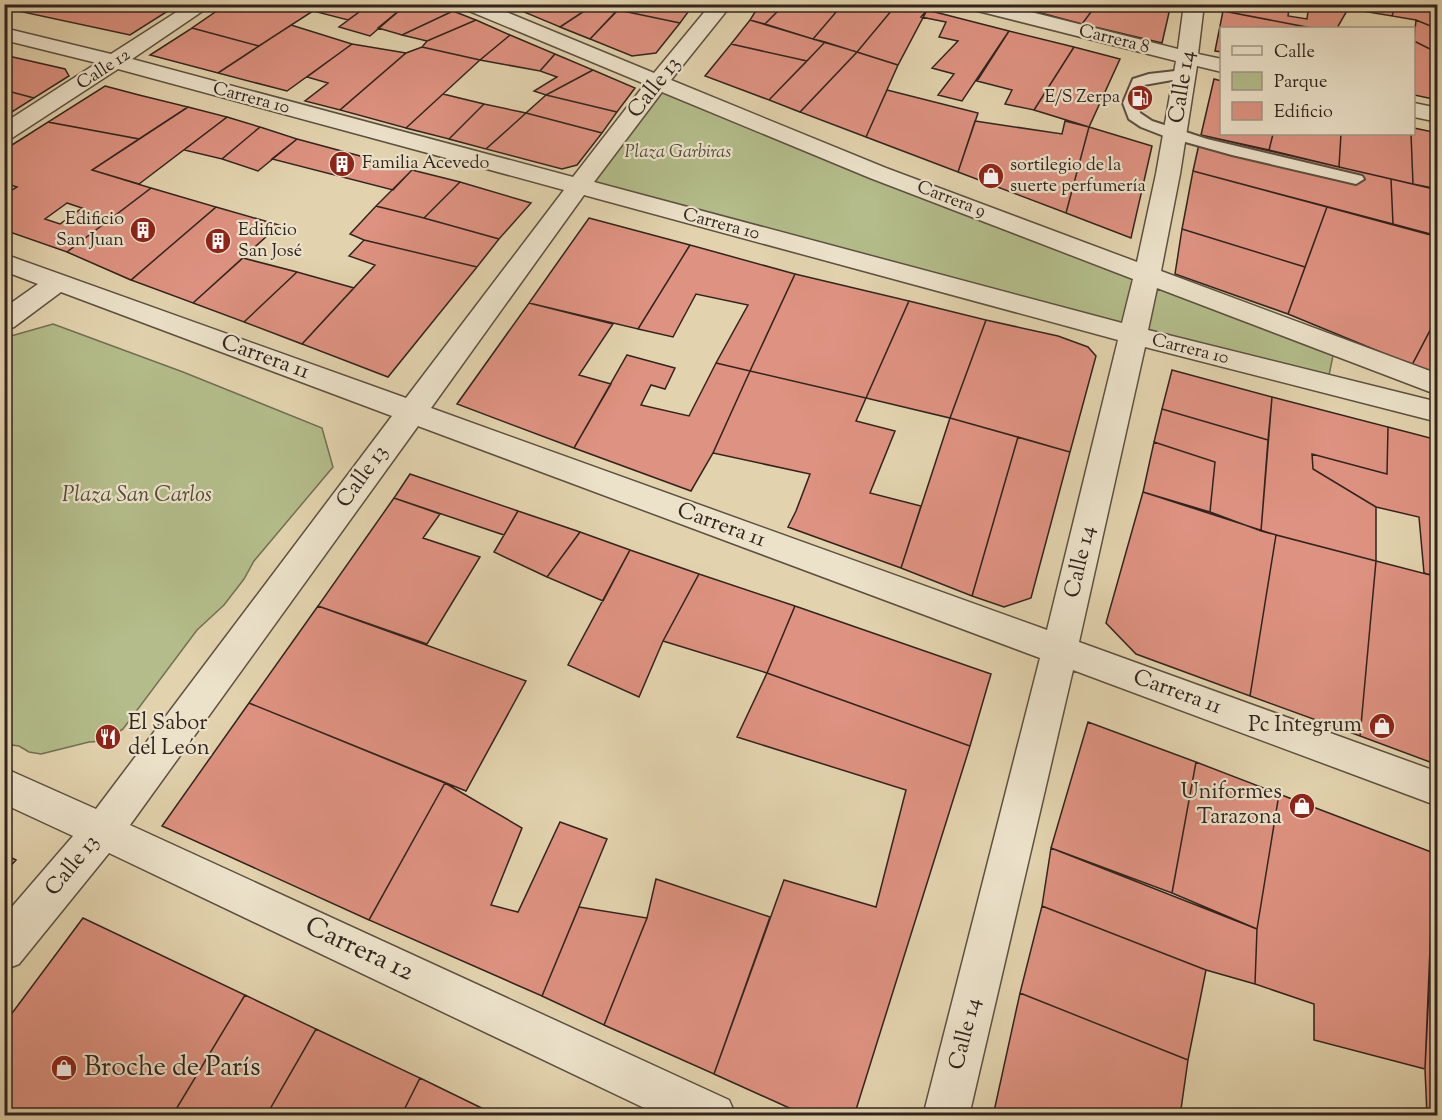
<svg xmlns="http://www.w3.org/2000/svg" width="1442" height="1120" font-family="'Sorts Mill Goudy',serif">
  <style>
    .green { fill: #b3bc8a; stroke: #727054; stroke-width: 1.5 }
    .building { fill: #de9281; stroke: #31241d; stroke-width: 1.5; fill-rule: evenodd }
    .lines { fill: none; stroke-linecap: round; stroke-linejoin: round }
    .service-casing { stroke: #5d5041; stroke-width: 4 }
    .minor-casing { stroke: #5d5041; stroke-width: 3 }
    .service { fill: #ece2ca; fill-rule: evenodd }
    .minor { fill: #ece2ca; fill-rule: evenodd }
    .labels { text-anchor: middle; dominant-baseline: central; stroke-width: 4.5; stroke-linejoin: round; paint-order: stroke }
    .far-street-label { font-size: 18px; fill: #31241d; stroke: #ece2ca }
    .far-poi-label { font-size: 18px; fill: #31241d; stroke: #ece2ca; text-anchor: start }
    .far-park-label { font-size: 18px; font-style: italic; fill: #524a38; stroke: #ece2ca }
    .street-label { font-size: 22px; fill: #31241d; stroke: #ece2ca }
    .park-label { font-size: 22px; font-style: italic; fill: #524a38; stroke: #ece2ca }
    .poi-label { font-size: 22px; fill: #31241d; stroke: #ece2ca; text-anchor: end }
    .near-street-label { font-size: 27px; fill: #31241d; stroke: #ece2ca }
    .near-poi-label { font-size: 27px; fill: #31241d; stroke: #ece2ca; text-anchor: start }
  </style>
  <rect width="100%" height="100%" fill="#e2d3ae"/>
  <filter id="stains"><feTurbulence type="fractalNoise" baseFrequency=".00333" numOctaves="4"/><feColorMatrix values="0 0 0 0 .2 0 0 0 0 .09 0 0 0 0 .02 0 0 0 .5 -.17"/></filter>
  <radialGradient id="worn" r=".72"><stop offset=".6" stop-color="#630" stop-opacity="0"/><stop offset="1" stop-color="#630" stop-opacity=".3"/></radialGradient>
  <path class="green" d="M658 82 1335 346 1327 385 578 187Z
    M53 324 183 372 322 428 333 467 254 561 244 579 224 605 197 630 123 729C112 736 102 742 89 742L41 754 29 752 19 746 5 744 4 341 11 336Z"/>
  <path class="building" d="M4 4H179L130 35 4 8Z
    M227 4H287L313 11 259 46 192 28Z
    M287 4H321L313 11Z
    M321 4H370L348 20 313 11Z
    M370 4H407L370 36 339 27Z
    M407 4H438L453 11 402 35 378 28Z
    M505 4H595L560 27Z
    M595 4H623L590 39 560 27Z
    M623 4H671L691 8 680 23 618 10Z
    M760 4H785L765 24 750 20Z
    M785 4H843L813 39 765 24Z
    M843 4H897L857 52 813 39Z
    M897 4 927 10 898 65 857 52Z
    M1007 4H1097L1082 24Z
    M1097 4H1171L1162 43 1082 24Z
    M1224 4H1290L1288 16 1307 19 1309 4 1348 9 1337 28H1312L1223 11Z
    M1320 4H1396L1392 16Z
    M1396 4H1438V29L1416 20 1392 16Z
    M618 10 680 23 656 53 632 56 590 39Z
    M927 10 1009 31 962 101 938 95 954 74 932 68 958 41 939 37 946 22 921 17Z
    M453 11 476 20 427 41 402 35Z
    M1223 11 1306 27 1305 28H1222V52L1215 51Z
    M476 20 510 35 480 60 422 47 427 41Z
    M750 20 813 39 825 42 807 61 731 44Z
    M1416 20 1438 29V53L1414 41Z
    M291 25 352 44 287 91 218 73Z
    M192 28 259 46 218 73 150 55Z
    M1009 31 1074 47 1034 110 1005 104 1012 90 977 81Z
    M510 35 555 54 540 71 480 60Z
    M1414 41 1438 53V100L1414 95Z
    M825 42 857 52 800 112 769 100Z
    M352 44 406 53 340 110 305 101 328 83 307 77Z
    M731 44 807 61 769 100 705 76Z
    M422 47 480 60 406 128 340 110 406 53Z
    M1074 47 1120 59 1089 127 1034 110Z
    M857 52 898 65 866 137 800 112Z
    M555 54 593 70 546 95 534 91 557 77 540 71Z
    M4 55 65 69 69 76 34 98 4 90Z
    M593 70 635 88 617 112 546 95Z
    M1214 79 1222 81V134H1273L1269 150 1201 135Z
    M105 86 139 95 188 107 139 139 48 122Z
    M4 90 34 98 4 117Z
    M887 90 978 113 958 172 866 137Z
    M443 94 484 104 449 139 406 128Z
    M546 95 617 112 602 133 526 113Z
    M484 104 526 113 486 149 449 139Z
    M188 107 227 117 139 184 92 170Z
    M526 113 602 133 577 165 562 169 486 149Z
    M227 117 260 127 222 159 184 150Z
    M975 121 1062 134 1065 121 1089 127 1066 213 958 172Z
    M48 122 139 139 92 170 151 188 67 252 4 230V195L17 187 4 183V150ZM67 203 82 208 60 224 45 219Z
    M260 127 297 139 258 171 222 159Z
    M1089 127 1152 146 1131 238 1066 213Z
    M1414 128 1438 133V189L1413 184 1411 134H1414Z
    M1273 134H1341L1339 167 1269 150Z
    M1341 134H1411L1413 184 1339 167Z
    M1201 135 1391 179 1393 224 1193 171Z
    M297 139 412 170 393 190 272 159Z
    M412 170 460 182 424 218 376 206Z
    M1193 171 1327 207 1305 267 1182 229Z
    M1391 179 1438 190V236L1393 224Z
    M460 182 531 203 499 239 424 218Z
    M151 188 216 207 131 280 67 252Z
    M376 206 424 218 499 239 477 267 364 240 350 234Z
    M216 207 279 225 193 303 131 280Z
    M1327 207 1438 237V315L1412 365 1288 314Z
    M589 218 690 245 638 329 529 303Z
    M1182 229 1305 267 1288 314 1175 274Z
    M364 240 477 267 388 377 302 344 375 265 349 256Z
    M690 245 795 274 750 371 716 363 748 305 696 294 673 337 638 329Z
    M243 258 297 272 244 322 193 303Z
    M297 272 354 288 302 344 244 322Z
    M795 274 909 301 866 398 750 371Z
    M909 301 986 320 950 418 866 398Z
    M529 303 613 324 579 375 611 384 574 448 457 404Z
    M1438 315V376L1412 365Z
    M986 320 1058 336 1088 347 1096 356 1070 452 950 418Z
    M627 355 675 368 665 389 651 385 641 405 689 416 716 363 750 371 713 453 691 491 574 448Z
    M1172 370 1272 397 1268 440 1162 409Z
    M750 371 866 398 856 421 895 431 870 493 921 506 901 568 788 527 796 511 810 474 713 453Z
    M1272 397 1388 427 1387 474 1312 454 1313 469 1376 507V561L1261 531Z
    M1162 409 1268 440 1261 531 1210 512 1215 462 1154 442Z
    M950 418 1018 437 972 596 901 568Z
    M1388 427 1438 440V577L1424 573 1419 517 1376 507 1313 469 1312 454 1387 474Z
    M1018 437 1070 452 1031 598 1004 607 972 596Z
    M1154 442 1215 462 1210 512 1143 492Z
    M410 474 518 511 504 535 394 498Z
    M1143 492 1276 535 1250 696 1136 654 1106 623Z
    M394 498 440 514 423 538 480 557 427 644 318 606Z
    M518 511 580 532 547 577 494 552Z
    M580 532 630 550 603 601 547 577Z
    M1276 535 1376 561 1360 736 1250 696Z
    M630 550 699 574 663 641 639 697 568 665Z
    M1376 561 1438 577V765L1360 736Z
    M699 574 795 606 767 673 663 641Z
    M318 606 526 681 466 791 249 703Z
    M795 606 991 674 970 746 767 673Z
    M767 673 970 746 854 1116H807L714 1074 784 880 876 907 906 790 737 737Z
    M249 703 445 783 369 920 162 826Z
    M1088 722 1196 762 1172 893 1051 848Z
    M1196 762 1279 794 1257 929 1172 893Z
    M445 783 522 828 491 905 518 912 560 822 607 839 542 996 369 920Z
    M1279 794 1434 853 1425 1069 1314 1040V1004L1255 984 1257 929Z
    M1051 848 1257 929 1255 984 1206 970 1042 906Z
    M1434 853 1438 854V970L1430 967Z
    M4 854 16 860 4 873Z
    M656 879 770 917 714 1074 604 1025 647 918Z
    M1042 906 1206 970 1188 1060 1020 993Z
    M579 907 647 918 604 1025 542 996Z
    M83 918 245 995 172 1116H4V1024Z
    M1430 967 1438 970V1116H1427L1425 1069Z
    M1020 993 1188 1060 1180 1116H993Z
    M245 995 316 1029 266 1116H172Z
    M316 1029 420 1078 401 1116H266Z
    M420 1078 498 1116H401Z"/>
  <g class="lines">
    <g class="service-casing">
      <path id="service" d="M1184 70 1189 71 1191 74 1189 77 1144 85 1138 103 1140 113 1152 121 1207 139 1362 176 1364 179 1356 184 1232 155 1164 136 1141 127 1129 119 1123 103 1133 79 1149 74Z"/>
    </g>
    <g class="minor-casing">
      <path id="minor" d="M189 4H213L132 59 573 177 645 84 462 8 459 4H487L654 73 711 4H732L671 80 886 168 1137 262 1156 174 1176 61 966 8 963 4H999L1178 49 1184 4H1204L1198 54 1222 59V72L1197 66 1180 174 1161 271 1438 374V395L1157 288 1148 330 1438 402V422L1145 347 1079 642 1438 772V806L1073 670 969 1116H923L1040 658 418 426 130 825 729 1100 736 1116H661L109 853 19 964 4 970V916L73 836 4 804V768L96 809 392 416 61 292 14 327 4 330V308L38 284 4 271V254L406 398 564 190 118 69 12 138 4 140V123L97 63 4 40V28L111 54ZM662 92 870 178 1133 279 1122 323 594 182ZM584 195 1118 340 1047 630 431 408Z
        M1414 103 1438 108V122L1414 117Z"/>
    </g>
    <use href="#service" class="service"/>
    <use href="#minor" class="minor"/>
  </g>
  <defs>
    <g id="fuel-disc" transform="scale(1.35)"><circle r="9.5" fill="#8f2418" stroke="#ece2ca"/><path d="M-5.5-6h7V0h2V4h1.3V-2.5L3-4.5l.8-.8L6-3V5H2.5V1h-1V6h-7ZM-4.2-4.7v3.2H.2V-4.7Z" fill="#fff"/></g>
    <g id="building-disc" transform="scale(1.35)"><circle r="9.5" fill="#8f2418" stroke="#ece2ca"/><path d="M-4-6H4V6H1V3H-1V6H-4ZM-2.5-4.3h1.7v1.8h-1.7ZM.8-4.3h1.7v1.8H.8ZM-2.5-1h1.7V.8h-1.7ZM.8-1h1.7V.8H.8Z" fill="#fff"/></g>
    <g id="shop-disc" transform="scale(1.35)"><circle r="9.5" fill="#8f2418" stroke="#ece2ca"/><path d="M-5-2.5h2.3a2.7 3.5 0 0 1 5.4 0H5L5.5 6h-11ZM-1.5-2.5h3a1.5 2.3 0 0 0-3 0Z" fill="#fff"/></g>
    <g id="restaurant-disc" transform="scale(1.35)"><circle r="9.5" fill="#8f2418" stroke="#ece2ca"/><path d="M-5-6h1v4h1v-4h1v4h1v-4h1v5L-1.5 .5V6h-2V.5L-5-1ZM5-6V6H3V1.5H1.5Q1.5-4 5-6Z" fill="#fff"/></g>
  </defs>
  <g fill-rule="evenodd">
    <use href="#fuel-disc" x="1140" y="98"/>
    <use href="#building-disc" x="342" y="164"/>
    <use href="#shop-disc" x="991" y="176"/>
    <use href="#building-disc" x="143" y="230"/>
    <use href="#building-disc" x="218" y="241"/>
    <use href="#shop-disc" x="1382" y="726"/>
    <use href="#restaurant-disc" x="108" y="737"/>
    <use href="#shop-disc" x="1302" y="806"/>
    <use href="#shop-disc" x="64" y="1068"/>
  </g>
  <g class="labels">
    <g class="far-street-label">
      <text transform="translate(1114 40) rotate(14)">Carrera 8</text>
      <text transform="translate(104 70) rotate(-33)">Calle 12</text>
      <text transform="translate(251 99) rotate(15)">Carrera 10</text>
      <text transform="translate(951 200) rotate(21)">Carrera 9</text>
      <text transform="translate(721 225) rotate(15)">Carrera 10</text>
      <text transform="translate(1190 350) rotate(14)">Carrera 10</text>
    </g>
    <g class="far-poi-label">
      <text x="1120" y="98" text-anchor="end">E/S Zerpa</text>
      <text x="362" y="164">Familia Acevedo</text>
      <text x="1010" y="166">sortilegio de la<tspan x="1010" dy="21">suerte perfumería</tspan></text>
      <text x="124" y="220" text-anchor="end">Edificio<tspan x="124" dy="21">San Juan</tspan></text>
      <text x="238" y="231">Edificio<tspan x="238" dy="21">San José</tspan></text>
    </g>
    <g class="far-park-label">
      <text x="678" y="153">Plaza Garbiras</text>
    </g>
    <g class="street-label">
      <text transform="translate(1183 87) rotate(-81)">Calle 14</text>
      <text transform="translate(655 88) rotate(-52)">Calle 13</text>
      <text transform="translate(265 358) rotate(20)">Carrera 11</text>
      <text transform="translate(363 477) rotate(-54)">Calle 13</text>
      <text transform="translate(721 526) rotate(20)">Carrera 11</text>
      <text transform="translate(1081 562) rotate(-77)">Calle 14</text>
      <text transform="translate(1177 693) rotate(20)">Carrera 11</text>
      <text transform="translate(73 866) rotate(-51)">Calle 13</text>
      <text transform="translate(966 1034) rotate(-76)">Calle 14</text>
    </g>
    <g class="park-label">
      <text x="137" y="496">Plaza San Carlos</text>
    </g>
    <g class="poi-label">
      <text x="128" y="724" text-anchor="start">El Sabor<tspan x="128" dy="25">del León</tspan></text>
      <text x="1362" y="726">Pc Integrum</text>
      <text x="1282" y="793">Uniformes<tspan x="1282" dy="25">Tarazona</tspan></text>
    </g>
    <g class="near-street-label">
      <text transform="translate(359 950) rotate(25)">Carrera 12</text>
    </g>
    <g class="near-poi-label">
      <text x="84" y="1068">Broche de París</text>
    </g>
  </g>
  <rect width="1442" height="1120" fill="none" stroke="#e2d3ae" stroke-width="24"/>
  <rect x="6" y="6" width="1430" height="1108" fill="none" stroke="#31241d" stroke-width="3"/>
  <rect x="12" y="12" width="1418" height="1096" fill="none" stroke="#31241d" stroke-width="1.5"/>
  <rect x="1220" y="27" width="195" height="108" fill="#ece2ca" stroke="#a19685" stroke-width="1.5"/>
  <rect x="1232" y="46" width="30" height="9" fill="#ece2ca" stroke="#a19685" stroke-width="1.5"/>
  <text x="1274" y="57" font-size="18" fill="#31241d">Calle</text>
  <rect x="1232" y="72" width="30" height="18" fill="#b3bc8a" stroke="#a19685" stroke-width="1.5"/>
  <text x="1274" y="87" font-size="18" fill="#31241d">Parque</text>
  <rect x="1232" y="102" width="30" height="18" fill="#de9281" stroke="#a19685" stroke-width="1.5"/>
  <text x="1274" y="117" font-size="18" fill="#31241d">Edificio</text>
  <rect width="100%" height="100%" filter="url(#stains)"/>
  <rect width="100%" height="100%" fill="url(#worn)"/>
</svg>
